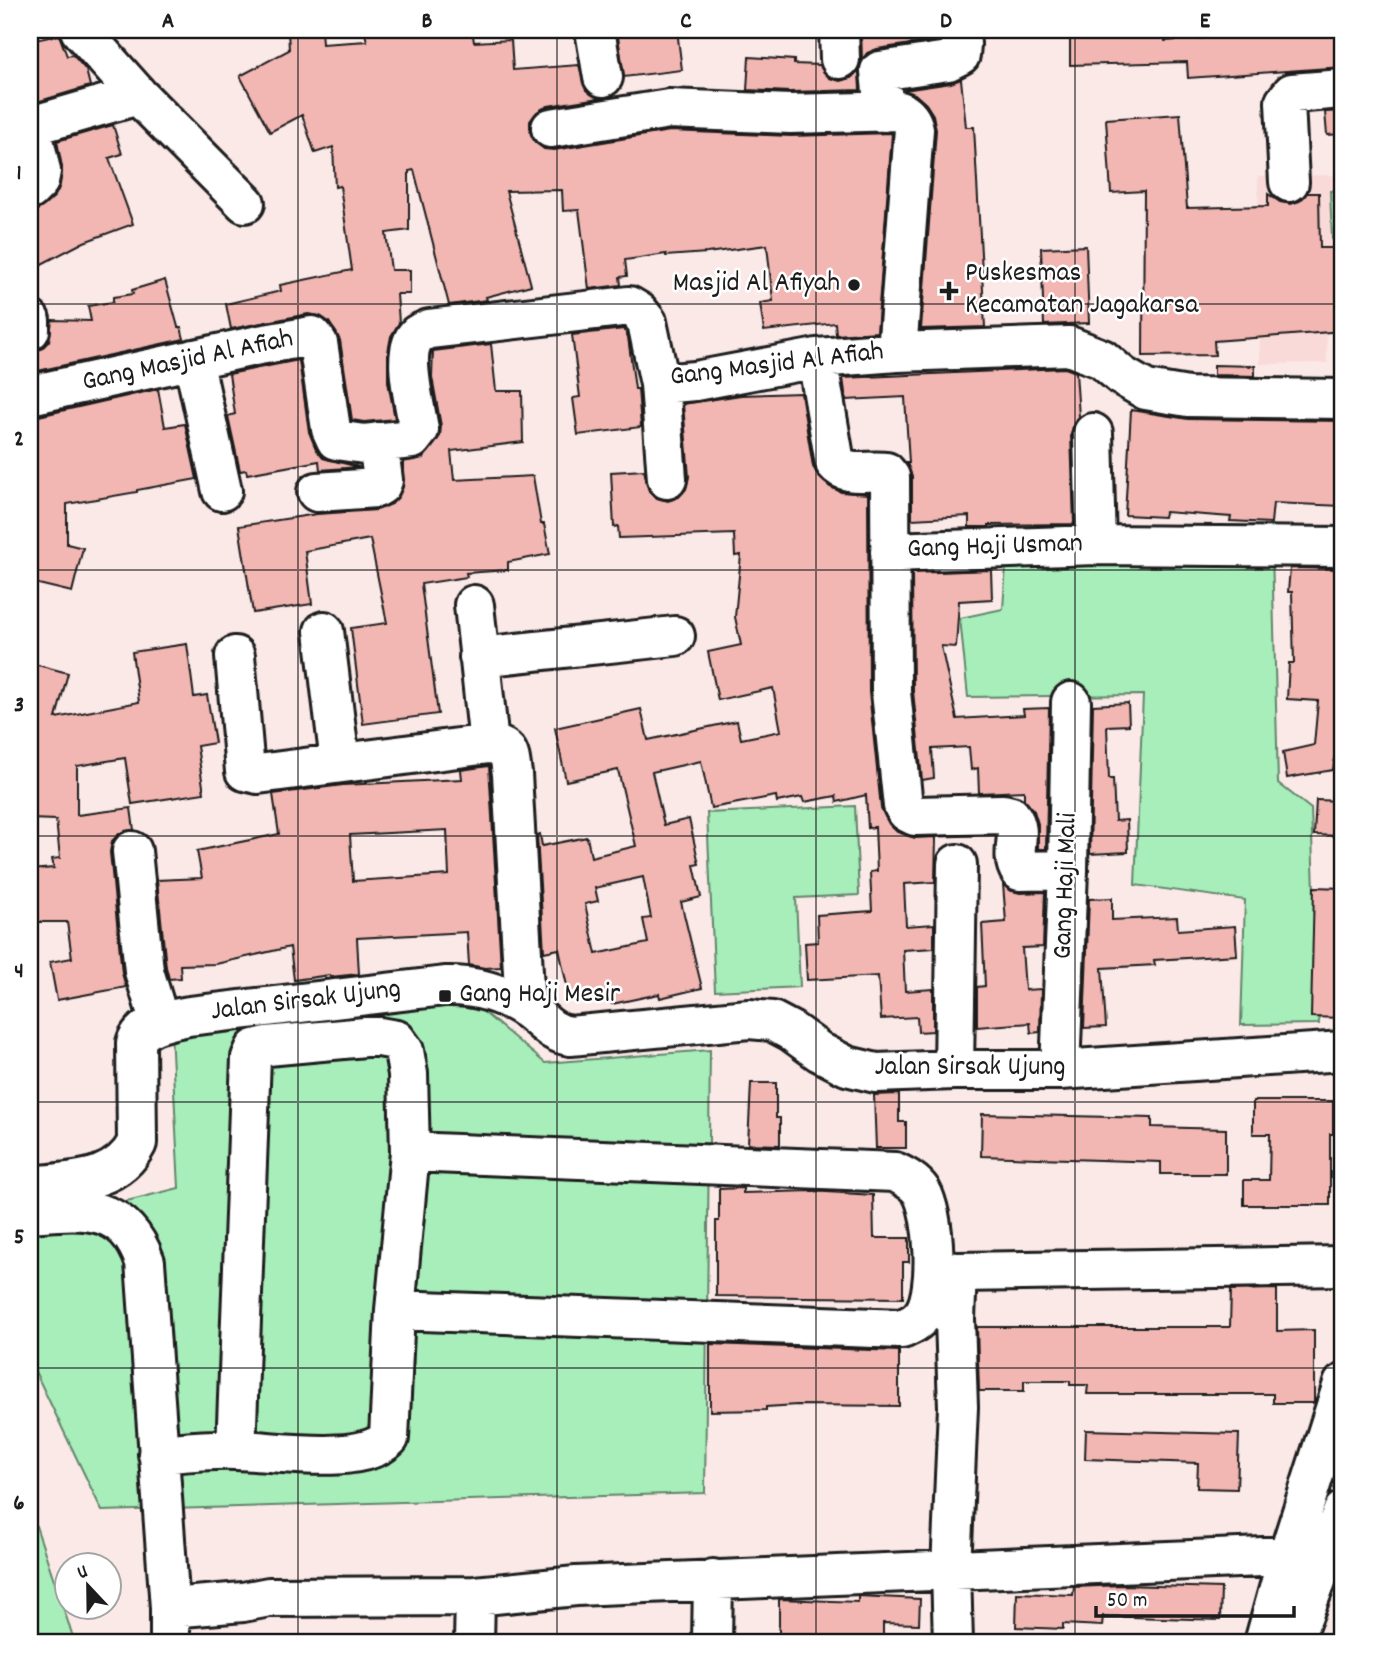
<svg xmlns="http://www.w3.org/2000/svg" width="1373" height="1673" font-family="Dekko,sans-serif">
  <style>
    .built { fill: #f9dad8 }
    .green { fill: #a7eeba; stroke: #62856b; stroke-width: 2 }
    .building { fill: #f3b7b3; stroke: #1c1c1c; stroke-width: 2; fill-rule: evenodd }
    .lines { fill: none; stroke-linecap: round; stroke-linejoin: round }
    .minor-casing { stroke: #1c1c1c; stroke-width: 44 }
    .minor { stroke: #fff; stroke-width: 38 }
    .grid { fill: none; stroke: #1c1c1c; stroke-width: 2; stroke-opacity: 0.55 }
    .poi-dot { fill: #1c1c1c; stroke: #fff; stroke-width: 2.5 }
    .labels { text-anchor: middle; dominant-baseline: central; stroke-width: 5; stroke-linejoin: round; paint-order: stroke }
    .poi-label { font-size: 28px; fill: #1c1c1c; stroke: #fff; text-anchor: start }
    .street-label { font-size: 28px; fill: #1c1c1c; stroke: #fff }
    .neatline { fill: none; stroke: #1c1c1c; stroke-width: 2.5 }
    .grid-label { font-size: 23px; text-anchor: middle; font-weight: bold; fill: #1c1c1c }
  </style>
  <rect width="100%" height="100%" fill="#fbe9e8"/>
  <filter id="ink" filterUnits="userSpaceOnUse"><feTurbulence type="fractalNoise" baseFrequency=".0143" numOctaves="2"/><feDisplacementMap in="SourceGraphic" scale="14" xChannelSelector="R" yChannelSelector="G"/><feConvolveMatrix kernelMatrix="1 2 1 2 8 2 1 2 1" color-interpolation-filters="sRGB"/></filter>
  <g filter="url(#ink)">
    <path class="built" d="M1343 175V304H1326L1327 363 1260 364 1258 176Z"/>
    <path class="green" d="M1343 190V238L1332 239 1330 191Z
      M1007 550H1272L1278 783 1311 809 1319 1024 1241 1025 1245 900 1135 885 1143 695 968 697 960 618 1003 609Z
      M855 806 859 895 796 898 800 987 715 991 707 813Z
      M458 991 545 1063 710 1050 705 1493 102 1511 30 1361V1225L179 1188 171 1032Z
      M30 1508 75 1643H30Z"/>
    <path class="building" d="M288 30H321L322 44 367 41 364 30H472L474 42 511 40 513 70 579 65 586 90 599 98 548 106 537 112 530 121V132L535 142 544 149 554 150 670 131 791 136 892 133 877 332 836 335 835 323 764 331 760 303 773 301 767 245 707 253 666 256V254L625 260 627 276 620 277 621 285 589 289 579 210 563 211 562 190 506 191 531 285 486 297 487 300 449 305 414 170 409 171V230L386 233 391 270H410V294H397L399 323 391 336 388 352V382L395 419 364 422 352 420 340 340 329 322 320 316 308 314 231 329 226 304 281 291 280 285 352 270 340 186 335 187 333 147 315 153 302 115 270 132 240 76 289 50Z
      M617 30H677L682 70 624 77Z
      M861 30H938V40L877 49 867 53 862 60Z
      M1070 30H1165V41L1314 30H1343V67L1188 78 1187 62 1070 65Z
      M59 35 67 56 73 55 86 70 90 86 30 104V41Z
      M749 57 794 60V64L820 65 829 78 840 81 851 78 859 70 860 90 790 92 747 90Z
      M961 79 966 127H974L985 327 921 329 936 130 933 115 926 104 915 94 904 90 951 83Z
      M1343 111V134L1327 135 1325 112Z
      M1180 114 1187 208 1268 206V194L1280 202 1291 204 1300 201 1307 193H1319L1320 248H1343V331L1214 341 1215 355 1143 356 1144 191 1111 193 1106 119Z
      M113 125 122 154 109 158 133 224 84 242 30 270V211H36L45 205 55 196 60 185 62 167 57 141Z
      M1086 246 1089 323 1044 325 1041 248Z
      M165 280 178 327H181L184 339 33 372V351L41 349 49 341 52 320 91 321 88 306 113 302V297L133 294 132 290Z
      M624 329 628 337 635 389H638L641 427 578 435 573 398 580 397 572 335Z
      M491 344 496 391H522L523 442 451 451 454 480 533 476 541 524H544L550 554 508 562V570L466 573 467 577 421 584 438 714 363 724 351 628 387 623 370 539 305 551 312 604 253 613 239 526 317 514 377 510 392 504 403 487V462L423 458 440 436 441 426 432 377 433 351Z
      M299 360 309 432 316 449 323 458 359 467 320 470 319 461 247 474 246 470 240 471 228 416 235 414 229 374Z
      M1214 365 1255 366V376L1214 375Z
      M1065 368 1076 372 1079 417 1074 423 1071 434 1074 524 989 525V527H969V516L912 519V477L907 463H909L905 397 846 400 843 378Z
      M158 389 165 427 185 424 197 479 137 490V492L67 504V544L83 548 72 592 30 582V418Z
      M801 393 813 467 820 478 830 487 841 492 868 494 869 692 881 808 889 824 897 832 915 838 936 837 935 882 904 884 906 926 934 924V948L903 950 905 991 933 989V1031L918 1032 917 1017 881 1019 878 976 807 980 805 943 818 942 817 915 872 911 870 872 877 871 875 827 868 828 866 795 837 802 836 796 804 802 802 797 777 802 776 796 711 808 701 761 652 772 664 825 689 819 699 864 694 865 701 897 681 902 702 988 660 998 659 994 612 1004 610 991 570 1000 559 949 544 952 537 835 540 834 542 846 587 837 591 857 636 846 618 770 566 781 555 728 641 709 648 740 737 721 741 739 781 731 773 688 718 700 708 652 741 645 735 617 741 555 735 556 734 534 619 538 618 526 614 527 611 472 644 470 649 491 657 498 668 501 679 497 686 489 689 477 683 404 741 395ZM643 877 651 918 643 919 648 943 596 954 585 904 598 901 595 888Z
      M1131 410 1188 419 1343 421V506L1273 503 1271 523 1230 521 1231 517 1165 512 1164 517 1125 515Z
      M1290 568 1343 569V738H1338L1333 770 1287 778 1283 752 1314 745 1318 701 1287 699 1289 663H1294L1292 592H1288Z
      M991 570 992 599 959 601 956 647 941 646 957 719 1024 715 1023 709 1049 708 1046 849H1038V824L1034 811 1024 800V791L979 793 978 768 971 770 969 747 932 749 934 778 922 780 913 691 912 573Z
      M187 644 194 697 207 695 215 743 197 746 204 793 132 804 125 758 77 766V815L131 808 134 830 119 834 112 841 110 852 122 973 126 987 57 1000 50 962 72 958 67 922H30V870L54 868 52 859 60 858 56 820 30 819V663L68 673 56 718 139 702 132 652Z
      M1128 703 1129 725 1107 726 1109 779H1113L1115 821 1127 820 1128 852 1090 854 1093 705Z
      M489 766 501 967 485 968 469 965 467 932 357 938 359 974 330 977V975L294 980 290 947 216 964 180 965 181 978 169 979 166 967 157 880 202 878 197 851 279 834 273 794 343 785 462 779 461 770ZM447 830 449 875 353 881 350 835Z
      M1316 800 1343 801V836L1314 835Z
      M1003 884 1009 890 1020 893 1045 892 1043 947 1022 948 1025 990 1041 989 1040 1032 1031 1033 1030 1023 977 1027V987L985 986 982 924 1006 922Z
      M1314 887 1343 888 1342 1018 1311 1017Z
      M1112 898V920L1177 917 1178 930 1235 926 1237 955 1154 960 1155 965 1102 968 1106 1027 1084 1028 1089 899Z
      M751 1083H776V1118H780V1145L748 1144Z
      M899 1094V1122H906V1148H876L874 1095Z
      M1253 1101H1333V1134H1330V1205H1244V1180H1269L1270 1134H1253Z
      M982 1114 1152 1118V1127L1226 1129V1174H1161V1162L981 1156Z
      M743 1188V1193L811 1191 873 1195 874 1238H909V1262H903V1298L716 1296V1221H719V1189Z
      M1277 1289V1331L1314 1330V1403H1273V1394H1087L1088 1385H1070V1381H1024V1391H979L977 1327H1230L1231 1290Z
      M710 1344 899 1351V1406L797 1405 766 1407V1410L710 1411Z
      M1086 1430 1239 1434 1237 1489 1197 1488 1198 1463 1085 1459Z
      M1123 1585 1221 1588 1220 1620 1103 1616 1102 1626 1063 1624V1629L1016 1627 1017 1593 1073 1595 1074 1587Z
      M858 1596 920 1599 919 1624 883 1623V1643H779V1599L858 1602Z"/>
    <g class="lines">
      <g class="minor-casing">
        <path id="minor" d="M80 30 138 95 245 203
          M595 30 603 77
          M839 30 840 59
          M884 112 880 71 948 61 960 55 961 44 959 30
          M551 128 669 109 790 114 900 111C908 115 912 120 914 129L897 352
          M1289 182 1285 102 1292 93 1343 89
          M30 190 39 181 41 171 31 126 138 95
          M30 320V330
          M817 358 835 463C847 478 869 469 886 472L890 477 891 692 903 806 907 812 915 816 1003 814 1011 816C1025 833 1008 853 1020 871L1068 870
          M193 359 222 491
          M660 384 695 381 817 358 897 352 1069 346 1102 359 1122 376 1146 390 1188 397 1343 399
          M30 395 259 345 312 336 318 343 331 429 336 440 364 444 412 439 419 430C416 407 399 351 418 334 421 332 425 331 429 329L629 306 639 312 647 322 660 384 667 479
          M1093 433 1096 545
          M317 492 376 488 381 485 383 480 378 442
          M890 552 1096 545 1343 547
          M474 605 489 744
          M324 631 340 763
          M235 656 245 771 258 774 489 744C511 747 509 754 512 774L525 1008
          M479 657 675 636
          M132 851 144 971 155 1007 164 1022
          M954 1070 957 864
          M1060 1070 1068 870 1071 702
          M30 1186C70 1181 116 1184 137 1143L136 1043C142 1023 170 1020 189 1016L445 986C474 985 499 992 524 1007 541 1018 549 1033 570 1036L749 1019 772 1021 791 1031 820 1052 847 1066 876 1073 954 1070H1060L1343 1051
          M30 1213C82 1209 124 1202 145 1262L170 1608V1643
          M934 1269 957 1272 1343 1266
          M395 1310 902 1329C911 1325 918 1322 924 1313 939 1289 935 1215 921 1191 915 1182 905 1177 895 1172L410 1152
          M158 1454C183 1452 209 1449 235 1450 274 1450 360 1467 389 1438L395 1310 410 1152 408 1074 404 1051 396 1040 379 1037H365L267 1046 255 1049 251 1058 236 1450
          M170 1608 243 1602 269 1597 475 1596 576 1586 1288 1556
          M474 1643 475 1596
          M712 1643 713 1579
          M953 1643 951 1570 958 1407 955 1319 957 1272
          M1264 1643 1288 1556 1343 1384
          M1292 1643 1343 1511"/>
      </g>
      <use href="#minor" class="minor"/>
    </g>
  </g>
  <path class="grid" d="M298 30V1643M557 30V1643M816 30V1643M1075 30V1643M30 304H1343M30 570H1343M30 836H1343M30 1102H1343M30 1368H1343"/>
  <g class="poi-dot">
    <circle cx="854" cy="285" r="7"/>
    <path d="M945.5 280.5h7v7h7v7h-7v7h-7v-7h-7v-7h7z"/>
    <rect x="438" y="989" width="14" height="14" rx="3.5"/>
  </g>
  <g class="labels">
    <g class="poi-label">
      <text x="965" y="275">Puskesmas<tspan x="965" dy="32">Kecamatan Jagakarsa</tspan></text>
      <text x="840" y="285" text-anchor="end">Masjid Al Afiyah</text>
      <text x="459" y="996">Gang Haji Mesir</text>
    </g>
    <g class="street-label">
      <text transform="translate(188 362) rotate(-12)">Gang Masjid Al Afiah</text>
      <text transform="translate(777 366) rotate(-7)">Gang Masjid Al Afiah</text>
      <text transform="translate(995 548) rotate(-2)">Gang Haji Usman</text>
      <text transform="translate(1067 886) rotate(-88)">Gang Haji Mali</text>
      <text transform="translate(306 1002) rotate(-7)">Jalan Sirsak Ujung</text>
      <text x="970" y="1069">Jalan Sirsak Ujung</text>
    </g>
  </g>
  <rect width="1373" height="1673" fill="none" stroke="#fff" stroke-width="77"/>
  <g transform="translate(88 1586) rotate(338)"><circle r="33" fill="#ffffff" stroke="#a4a4a4" stroke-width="2"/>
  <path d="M0-5L12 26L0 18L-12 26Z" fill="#1c1c1c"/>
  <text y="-10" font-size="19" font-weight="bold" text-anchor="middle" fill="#1c1c1c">U</text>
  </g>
  <path d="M1096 1606v10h198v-10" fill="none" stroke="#1c1c1c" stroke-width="3.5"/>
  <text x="1107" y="1606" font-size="21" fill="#1c1c1c" stroke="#ffffff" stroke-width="5" paint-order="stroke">50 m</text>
  <rect x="38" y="38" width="1296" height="1596" class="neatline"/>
  <g class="grid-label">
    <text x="168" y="27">A</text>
    <text x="427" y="27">B</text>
    <text x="686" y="27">C</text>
    <text x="946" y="27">D</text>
    <text x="1205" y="27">E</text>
    <text x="19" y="179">1</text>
    <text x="19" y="445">2</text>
    <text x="19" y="711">3</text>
    <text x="19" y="977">4</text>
    <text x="19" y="1243">5</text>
    <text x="19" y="1509">6</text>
  </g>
</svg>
